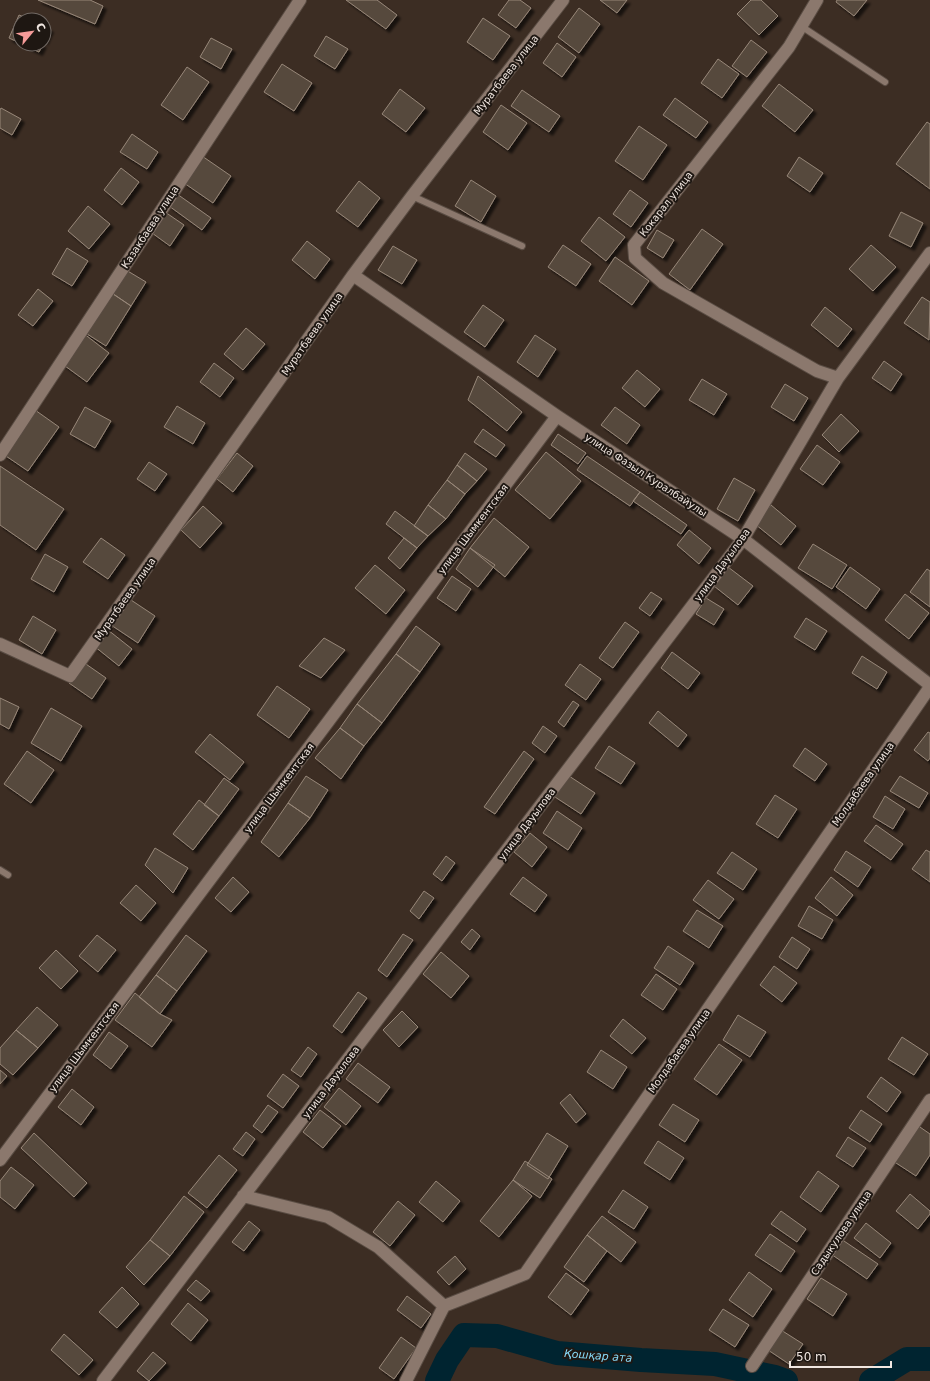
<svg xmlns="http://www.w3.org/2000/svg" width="930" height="1381" font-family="'DejaVu Sans',sans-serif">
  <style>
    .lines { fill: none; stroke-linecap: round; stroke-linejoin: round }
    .river { stroke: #002430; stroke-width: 24 }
    .building { fill: #57493c; stroke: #978779; filter: url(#shadow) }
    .service-casing { stroke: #594c43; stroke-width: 8 }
    .minor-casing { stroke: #594c43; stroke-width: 14 }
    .service { stroke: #8b786d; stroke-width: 6 }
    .minor { stroke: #8b786d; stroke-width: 12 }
    .labels { text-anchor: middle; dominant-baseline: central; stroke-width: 4; stroke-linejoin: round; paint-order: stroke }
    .street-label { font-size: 10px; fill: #f1e7e1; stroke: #1e1712 }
    .water-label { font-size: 11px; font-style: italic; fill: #87d9f7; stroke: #1e1712 }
  </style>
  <defs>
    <filter id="shadow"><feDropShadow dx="3.5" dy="3.5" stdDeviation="1" flood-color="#0009"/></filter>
  </defs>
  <rect width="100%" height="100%" fill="#3c2d23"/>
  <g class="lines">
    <path class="river" d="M437 1381 447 1360 464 1335 497 1336 557 1353 641 1360 715 1364 775 1377 786 1381
      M871 1381 907 1359H930"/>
  </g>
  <path class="building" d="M38 0H90L103 6 95 24Z
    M346 0H377L397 15 386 29Z
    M509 0H520L531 8 516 28 498 15Z
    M600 0H627L617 13Z
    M751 0H761L778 16 759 35 737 14Z
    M837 0H867L854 16 836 2Z
    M579 8 600 24 579 53 558 37Z
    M19 15 31 20H20V43L9 38Z
    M483 18 510 36 493 60 467 42Z
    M44 26 50 29 44 42Z
    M326 36 348 49 335 69 314 56Z
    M211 38 232 49 221 69 200 57Z
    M751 40 767 52 747 77 732 66Z
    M557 43 576 57 562 77 543 63Z
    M22 44H43L39 52Z
    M718 59 739 74 722 98 701 83Z
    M282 64 312 83 294 111 264 92Z
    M187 67 209 82 183 120 161 105Z
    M779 84 813 110 795 132 762 106Z
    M400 89 425 108 406 132 382 114Z
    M522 90 560 116 549 132 511 106Z
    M675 98 708 122 696 138 663 115Z
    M501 105 527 123 508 150 483 132Z
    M1 108 21 119 12 135 0 128V110Z
    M927 122 930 124V189L896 164Z
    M639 126 667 145 643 180 615 161Z
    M132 134 158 152 147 169 120 152Z
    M202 156 231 176 213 203 184 183Z
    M799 157 823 173 810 192 787 176Z
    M121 168 139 182 122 205 104 190Z
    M471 180 496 196 481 222 455 206Z
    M359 181 380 198 358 227 336 211Z
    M630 190 648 203 631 227 613 214Z
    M177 194 211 218 202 230 169 206Z
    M88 206 110 224 89 249 68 231Z
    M165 212 184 225 170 246 152 233Z
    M901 212 923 223 911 247 889 236Z
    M599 217 625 237 606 261 581 241Z
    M702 229 723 244 690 290 669 274Z
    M657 230 674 240 663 258 647 248Z
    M307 241 330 259 315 279 292 260Z
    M563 245 591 264 576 286 548 267Z
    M871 245 896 267 873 291 849 269Z
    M393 246 417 260 402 284 378 270Z
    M67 248 88 261 72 286 52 274Z
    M615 257 649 281 632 305 599 281Z
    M126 270 146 282 131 306 112 293Z
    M38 289 53 301 33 326 18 315Z
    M110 292 131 306 106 346 84 332Z
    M922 297 930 302 929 340 904 323Z
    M483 305 504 320 485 347 464 332Z
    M825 307 852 329 838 347 811 325Z
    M246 328 265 344 243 370 224 354Z
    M83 333 109 353 87 382 61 363Z
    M535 335 556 349 538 377 517 362Z
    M884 361 902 374 891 391 872 378Z
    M214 363 234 378 220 397 200 382Z
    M637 370 660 389 645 407 622 388Z
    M478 376 522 412 507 431 468 400Z
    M702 379 727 394 714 415 689 400Z
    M785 384 808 398 794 421 771 407Z
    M177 406 205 423 193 444 164 427Z
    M85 407 111 421 95 448 70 434Z
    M615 407 640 425 627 444 601 425Z
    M35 410 59 427 28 471 3 454Z
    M841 414 859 431 839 452 822 435Z
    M483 429 505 445 496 457 474 442Z
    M558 434 586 453 578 464 551 445Z
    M817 445 840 462 823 485 800 469Z
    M546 452 581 481 550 519 515 490Z
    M237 453 253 466 233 492 217 479Z
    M465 453 487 469 477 481 457 465Z
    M587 456 640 492 630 506 577 470Z
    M149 462 167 474 155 491 137 479Z
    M457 465 477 481 465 494 447 480Z
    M0 466 64 509 36 550 0 525Z
    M734 478 755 490 738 521 717 509Z
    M447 480 465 494 446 519 428 505Z
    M640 492 687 525 681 534 633 501Z
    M428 505 446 519 428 536 414 526Z
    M771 505 796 526 781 545 755 524Z
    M203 506 222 523 200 548 181 530Z
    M395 511 428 536 417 548 386 524Z
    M494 518 529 547 505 577 470 548Z
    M689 530 711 548 699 564 677 545Z
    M101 538 125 555 108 579 83 562Z
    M404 538 417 548 400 569 388 558Z
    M813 544 847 565 832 589 798 568Z
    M470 548 495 565 478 587 456 569Z
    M45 554 68 567 54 592 31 579Z
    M375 565 405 590 386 614 355 588Z
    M728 567 753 586 738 605 714 586Z
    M850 567 880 589 866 609 836 587Z
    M927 569 930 571V607L910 592Z
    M452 576 471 589 456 611 437 598Z
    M651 592 662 599 650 616 639 608Z
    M905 594 929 613 909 639 885 620Z
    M128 598 155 616 138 643 111 625Z
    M706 598 724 609 714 625 696 614Z
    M33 616 56 630 42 654 19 640Z
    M806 618 827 631 815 650 794 637Z
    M625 622 639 632 613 668 599 658Z
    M416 626 440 644 420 672 396 654Z
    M108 630 132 649 119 666 94 646Z
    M324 638 345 650 321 678 299 666Z
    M672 652 700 673 688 689 661 668Z
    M396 654 420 672 382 723 357 704Z
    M862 656 887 672 877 689 852 673Z
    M83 662 106 678 92 699 69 683Z
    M580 664 601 679 586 700 565 685Z
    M277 686 310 709 289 738 257 715Z
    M0 698 19 707 9 729 0 724Z
    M573 701 579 705 564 727 558 722Z
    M357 704 382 723 364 746 340 728Z
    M51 708 82 726 61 761 31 743Z
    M658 711 687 735 678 747 649 723Z
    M543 726 557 736 545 753 532 743Z
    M340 728 364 746 341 779 315 758Z
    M928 732 930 733V758L928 761 914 750Z
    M210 734 244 762 230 780 195 752Z
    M609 746 635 763 621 784 595 768Z
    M805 748 827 764 815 781 793 766Z
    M27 751 54 770 31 803 4 784Z
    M524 751 534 759 495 814 484 807Z
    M306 776 328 790 310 818 288 803Z
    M569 776 595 793 581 814 555 797Z
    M900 776 928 793 919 808 890 791Z
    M224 778 239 789 219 816 204 805Z
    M775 795 797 809 778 838 756 824Z
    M885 796 905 809 893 829 873 817Z
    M199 800 219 816 193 850 173 834Z
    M288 803 310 818 279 857 261 842Z
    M557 811 582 828 568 850 543 833Z
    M876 825 903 844 891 860 864 841Z
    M530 833 547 847 532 867 514 852Z
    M155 848 188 868 173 893 145 865Z
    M926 850 930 852V882L912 869Z
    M846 851 871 867 858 887 834 870Z
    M732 852 757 869 743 890 717 873Z
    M446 856 455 863 442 881 433 874Z
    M233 877 249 892 231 912 215 898Z
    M523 877 547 895 535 912 510 894Z
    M831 877 853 895 837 916 815 898Z
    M708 880 734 899 719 919 693 900Z
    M136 885 156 903 141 921 120 903Z
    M424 891 434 898 419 919 410 911Z
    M809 906 833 920 822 939 798 926Z
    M697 910 723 926 709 948 683 931Z
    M472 929 480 936 470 950 461 942Z
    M403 934 413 940 387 977 378 970Z
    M97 935 116 950 98 972 79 956Z
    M186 935 207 951 177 991 156 975Z
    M792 937 810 949 797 969 779 957Z
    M668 946 694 963 680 985 654 968Z
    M56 950 78 971 61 989 39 968Z
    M441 952 469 976 451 998 423 974Z
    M774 966 797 983 782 1002 760 985Z
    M656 974 677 989 663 1010 641 995Z
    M156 975 177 991 160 1014 139 997Z
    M358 992 367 998 342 1033 333 1026Z
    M135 993 160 1014 172 1020 152 1047 115 1020Z
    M37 1007 58 1025 38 1048 16 1030Z
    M402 1011 418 1027 399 1047 383 1030Z
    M738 1015 766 1032 750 1057 723 1040Z
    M623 1019 646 1038 632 1054 610 1036Z
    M16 1030 38 1048 13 1075 0 1064V1048Z
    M109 1032 128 1046 111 1069 93 1055Z
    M902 1037 928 1054 914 1075 888 1059Z
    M719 1044 742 1060 717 1095 694 1079Z
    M308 1047 317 1054 301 1077 291 1070Z
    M601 1050 627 1067 613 1089 587 1072Z
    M358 1063 390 1087 378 1103 346 1079Z
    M0 1070 7 1076 0 1084Z
    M283 1074 299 1086 283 1108 267 1096Z
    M881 1077 901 1092 887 1112 867 1097Z
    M339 1088 361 1106 346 1125 324 1107Z
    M72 1089 94 1107 81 1125 58 1107Z
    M570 1094 586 1114 576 1123 560 1103Z
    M673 1104 699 1120 685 1142 659 1125Z
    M268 1105 278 1112 262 1133 253 1126Z
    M320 1110 341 1126 323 1148 303 1132Z
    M861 1110 882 1124 870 1142 849 1128Z
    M917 1125 930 1134V1155L916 1176 893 1161Z
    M246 1132 255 1139 243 1156 233 1149Z
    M34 1133 87 1183 74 1197 21 1148Z
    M547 1133 568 1146 548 1179 527 1165Z
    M848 1137 866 1148 853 1167 836 1156Z
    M658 1141 684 1158 670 1180 644 1163Z
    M219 1155 237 1170 207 1208 188 1193Z
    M525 1161 552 1179 540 1198 513 1180Z
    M11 1167 34 1185 15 1209 0 1197V1181Z
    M818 1171 839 1186 821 1212 800 1197Z
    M513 1180 532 1196 499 1237 480 1221Z
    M436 1181 460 1201 443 1222 419 1202Z
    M623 1190 648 1207 634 1229 608 1212Z
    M910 1194 930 1211V1214L918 1229 896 1211Z
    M184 1196 204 1212 170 1256 150 1240Z
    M398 1201 415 1215 390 1246 373 1232Z
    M781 1211 806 1229 797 1242 771 1224Z
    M602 1216 636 1242 621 1262 587 1235Z
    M249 1221 260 1230 244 1251 232 1242Z
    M866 1223 891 1243 880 1258 854 1238Z
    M770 1234 795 1251 781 1272 755 1255Z
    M587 1235 607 1251 584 1282 564 1267Z
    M841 1239 878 1264 867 1279 831 1254Z
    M150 1240 170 1256 144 1285 126 1267Z
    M455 1256 466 1269 449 1285 437 1272Z
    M749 1272 772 1289 753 1317 729 1300Z
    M566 1273 589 1290 571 1315 548 1297Z
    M821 1278 847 1294 833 1316 807 1299Z
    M196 1280 210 1291 201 1301 187 1290Z
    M122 1287 139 1304 117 1328 99 1312Z
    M407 1296 431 1314 421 1328 397 1310Z
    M188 1303 208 1320 191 1341 171 1324Z
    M723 1309 749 1325 735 1347 709 1330Z
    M781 1330 803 1344 789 1364 768 1350Z
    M64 1334 93 1360 79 1375 51 1350Z
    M401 1337 416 1348 394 1379 379 1368Z
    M153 1352 166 1363 149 1381 137 1371Z"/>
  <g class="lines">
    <g class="service-casing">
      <path id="service" d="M801 26 885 82
        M412 196 522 246
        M0 870 8 875"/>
    </g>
    <g class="minor-casing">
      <path id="minor" d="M817 0 789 47 634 245 635 258 663 283 817 371 838 378
        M353 275 557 416 743 539 930 685
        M0 455 300 0
        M0 644 70 676 353 275 412 196 563 0
        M0 1160 557 416
        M243 1196 328 1217 378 1247 444 1306
        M752 1366 930 1100
        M103 1381 743 539 838 378 930 253
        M406 1381 444 1306 525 1274 930 687"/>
    </g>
    <use href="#service" class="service"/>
    <use href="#minor" class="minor"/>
  </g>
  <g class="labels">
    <g class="street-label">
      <text transform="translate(506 75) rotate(-52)">Муратбаева улица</text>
      <text transform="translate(666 204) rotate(-52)">Кокарал улица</text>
      <text transform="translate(150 227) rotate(-57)">Казакбаева улица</text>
      <text transform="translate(312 334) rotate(-55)">Муратбаева улица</text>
      <text transform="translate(646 475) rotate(33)">улица Фазыл Куралбайулы</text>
      <text transform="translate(473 529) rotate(-53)">улица Шымкентская</text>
      <text transform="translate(722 565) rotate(-54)">улица Дауылова</text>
      <text transform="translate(125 599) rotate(-55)">Муратбаева улица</text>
      <text transform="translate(863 784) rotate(-55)">Молдабаева улица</text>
      <text transform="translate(279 788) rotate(-53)">улица Шымкентская</text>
      <text transform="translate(527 824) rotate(-53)">улица Дауылова</text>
      <text transform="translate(84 1047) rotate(-53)">улица Шымкентская</text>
      <text transform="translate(679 1051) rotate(-55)">Молдабаева улица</text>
      <text transform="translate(331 1082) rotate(-53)">улица Дауылова</text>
      <text transform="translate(841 1233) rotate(-56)">Садыкулова улица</text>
    </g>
    <g class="water-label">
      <text transform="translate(598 1356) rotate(4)">Қошқар ата</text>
    </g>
  </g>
  <g transform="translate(32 32) rotate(61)"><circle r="19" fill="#1e1712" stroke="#726a65"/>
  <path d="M0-3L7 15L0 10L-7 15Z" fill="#f59b99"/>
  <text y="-6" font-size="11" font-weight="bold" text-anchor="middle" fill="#f1e7e1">С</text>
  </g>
  <path d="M790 1361v6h101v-6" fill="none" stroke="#f1e7e1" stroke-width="2"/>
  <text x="796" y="1361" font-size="12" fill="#f1e7e1" stroke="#1e1712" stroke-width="3" paint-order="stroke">50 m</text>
</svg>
